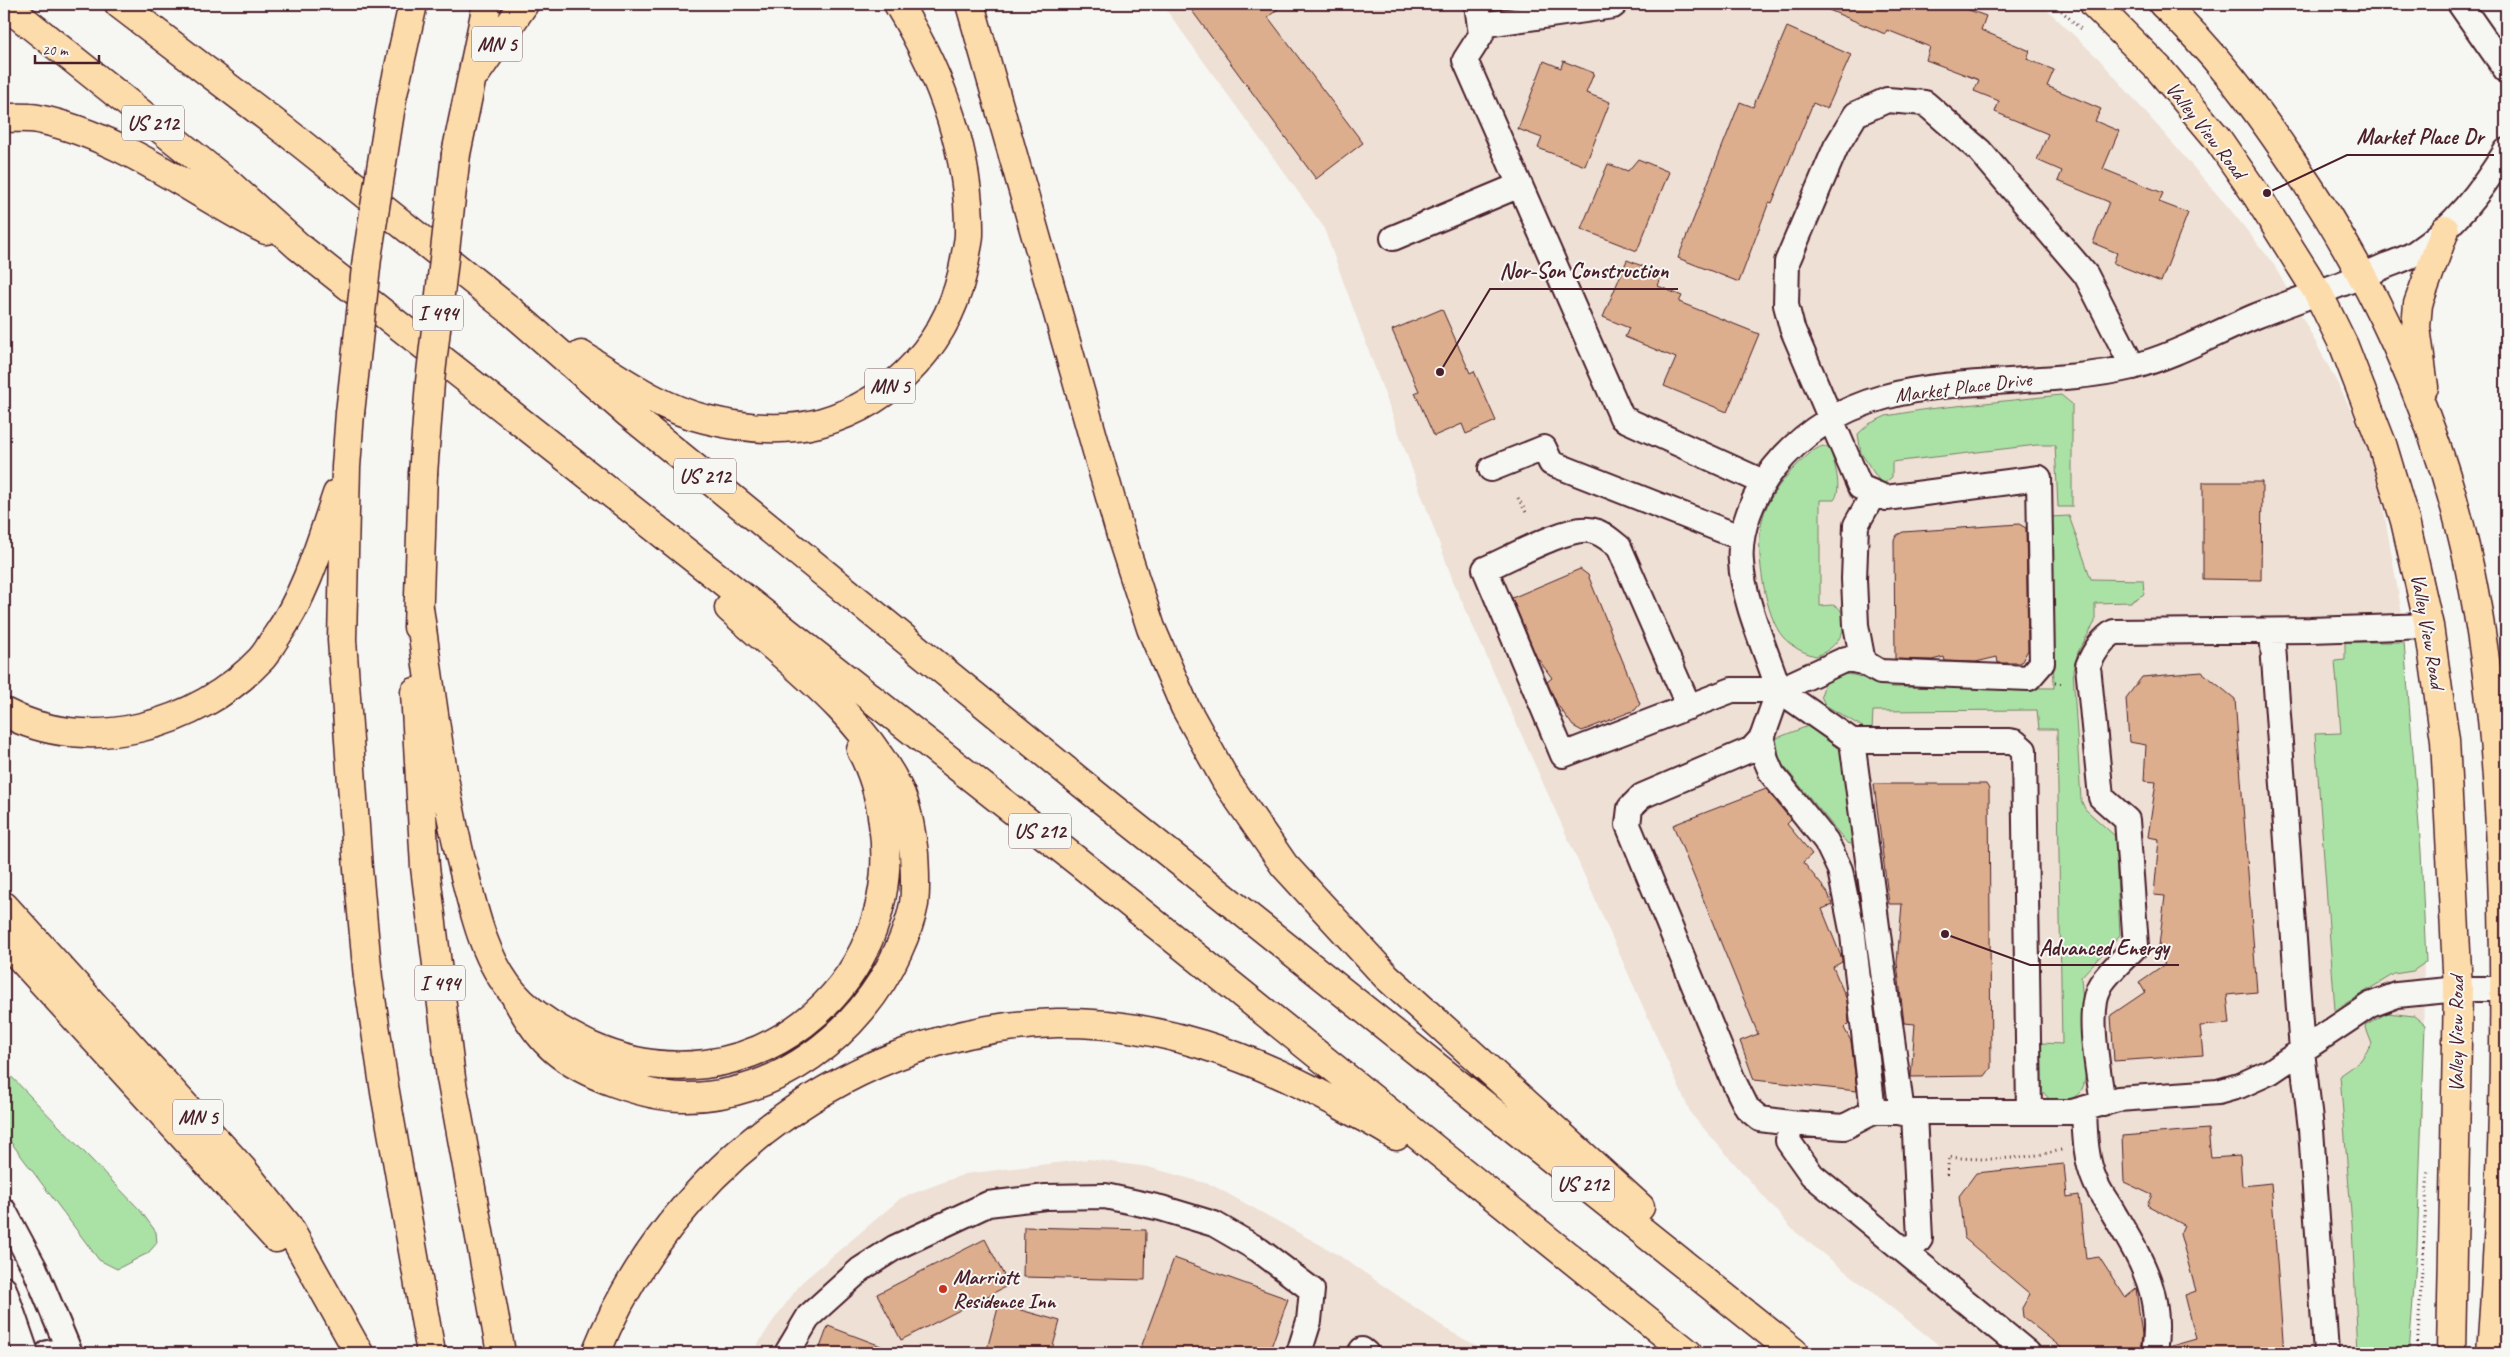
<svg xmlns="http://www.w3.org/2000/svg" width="2510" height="1357" font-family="Caveat,sans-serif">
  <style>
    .built { fill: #eee0d4 }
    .green { fill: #aae2a6; stroke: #7a8068 }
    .building { fill: #dcae8d; stroke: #4a1f2b }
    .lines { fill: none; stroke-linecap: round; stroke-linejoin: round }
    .minor-casing { stroke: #4a1f2b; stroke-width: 28 }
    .major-casing { stroke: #4a1f2b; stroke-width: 31 }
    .highway-casing { stroke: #4a1f2b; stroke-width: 31 }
    .path { stroke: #4a1f2b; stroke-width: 3; stroke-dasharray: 1 4; stroke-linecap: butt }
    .minor { stroke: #f6f6f2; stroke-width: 24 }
    .major { stroke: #fddcac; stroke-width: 28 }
    .highway { stroke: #fddcac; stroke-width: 28 }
    .highway-bridge-casing { stroke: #4a1f2b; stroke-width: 31; stroke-linecap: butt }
    .highway-bridge { stroke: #fddcac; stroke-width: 28 }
    .poi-dot { fill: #c8321e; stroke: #f6f6f2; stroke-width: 2 }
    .labels { text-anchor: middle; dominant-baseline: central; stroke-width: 4; stroke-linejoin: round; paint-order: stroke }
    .shield { fill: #f6f6f2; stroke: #7e6067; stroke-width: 1 }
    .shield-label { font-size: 20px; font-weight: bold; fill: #4a1f2b }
    .street-label { font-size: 21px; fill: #4a1f2b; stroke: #f6f6f2 }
    .poi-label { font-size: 21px; font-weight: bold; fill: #4a1f2b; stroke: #f6f6f2; text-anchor: start }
    .leader { fill: none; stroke: #4a1f2b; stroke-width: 2 }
    .callout-dot { fill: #4a1f2b; stroke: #f6f6f2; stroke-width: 2 }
    .callout-label { font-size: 22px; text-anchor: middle; font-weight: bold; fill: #4a1f2b; stroke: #f6f6f2; stroke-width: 4; stroke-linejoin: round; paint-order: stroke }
  </style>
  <rect width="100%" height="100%" fill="#f6f6f2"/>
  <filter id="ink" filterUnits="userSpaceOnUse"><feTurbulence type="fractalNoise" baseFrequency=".02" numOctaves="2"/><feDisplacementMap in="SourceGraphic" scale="10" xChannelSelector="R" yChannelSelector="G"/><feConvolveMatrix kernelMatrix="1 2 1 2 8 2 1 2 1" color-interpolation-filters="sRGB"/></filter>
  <g filter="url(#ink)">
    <path class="built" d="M1162 4H2041L2099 59 2229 208 2273 263 2340 388 2375 460 2402 614 2421 851 2424 923 2423 1117 2409 1353H1949L1793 1230 1691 1114 1455 586 1323 226Z
      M1089 1159 1148 1167 1212 1185 1337 1254 1451 1332 1490 1353H752L773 1321 802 1282 901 1198 965 1174Z"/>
    <path class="green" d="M2061 395 2072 404V507H2058L2055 445H2037L1892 462V477L1882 485 1861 453 1858 434 1869 424 1886 416 1928 409Z
      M1823 446 1830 449C1834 462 1843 489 1834 500H1820V606C1825 606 1832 604 1836 606 1839 607 1842 612 1843 615 1848 634 1833 650 1816 656 1803 653 1792 647 1783 637 1765 617 1756 553 1761 526 1765 501 1781 481 1798 464 1805 458 1813 449 1823 446Z
      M2069 516 2091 579 2143 580 2144 594 2131 602 2095 603V622L2078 652 2073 670 2081 800 2085 809 2115 836 2120 935 2081 977C2082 997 2091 1075 2082 1089 2075 1101 2064 1101 2051 1101L2042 1091 2041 1045 2042 1043 2062 1044 2057 729H2039L2037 710 1873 711 1872 730 1866 729 1825 705 1821 696 1826 680 1832 676 1843 674 1854 675 1891 687 2054 688 2050 517Z
      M2345 642H2404L2421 851 2426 962 2413 971 2394 974 2335 1010 2315 734 2341 733 2335 661 2345 660Z
      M1808 726 1843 752 1856 845 1847 843 1778 759 1775 744 1777 738Z
      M2387 1013 2414 1016 2425 1025 2417 1248 2409 1353H2358L2352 1225 2340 1075 2360 1061 2372 1044 2365 1026Z
      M4 1069 140 1210 156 1232 157 1243 148 1253 117 1269 99 1260 4 1133Z"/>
    <path class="building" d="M1187 4H1284L1268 17 1363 143 1316 179Z
      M1815 4H1952L1986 16 1981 30 2030 51 2027 59 2054 70 2047 86 2101 109 2095 121 2119 131 2103 169 2163 193 2159 202 2188 213 2161 282 2113 263 2117 253 2093 243 2109 202 2058 181 2062 171 2037 160 2048 134 1995 112 1999 101 1974 91 1979 80 1926 60 1930 47 1887 30 1885 34Z
      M1787 27 1851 55 1827 109 1813 103 1772 203 1769 202 1739 282 1678 258 1740 102 1753 107Z
      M1544 61 1561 68 1563 61 1594 73 1586 93 1610 102 1585 166 1538 148 1542 138 1518 129Z
      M1638 159 1669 172 1637 251 1581 229 1608 164 1628 171Z
      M1627 260 1662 274 1658 286 1682 296 1679 302 1759 334 1727 412 1664 386 1676 358 1625 337 1629 328 1603 317Z
      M1442 309 1470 373 1474 371 1496 421 1466 434 1462 424 1434 436 1415 393 1419 391 1392 330Z
      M2203 482H2262L2261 580 2203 579Z
      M2019 524 2026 528 2028 650 2021 663H1998L1997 657 1976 662 1945 661 1944 657 1932 660 1895 659 1894 540 1897 535 1903 532Z
      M1580 569 1588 575 1640 704 1635 710 1582 731 1573 726 1557 704 1547 682 1552 678 1536 656 1512 598Z
      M2202 672 2235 699 2257 992 2227 995 2230 1024 2200 1026 2203 1055 2114 1061 2111 1015 2145 992 2139 982 2165 964 2158 954 2165 896 2154 895 2159 839 2148 837 2156 782 2144 781 2146 745 2129 742 2126 698 2142 677Z
      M1874 784H1986L1989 789 1991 1068 1985 1076 1911 1077 1915 1024 1904 1023 1897 963 1902 904H1889Z
      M1766 789 1791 820 1787 824 1812 854 1803 862 1828 893 1832 905 1822 909 1842 959V962L1833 967 1847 1000 1849 1023 1844 1028 1851 1041 1857 1091 1754 1080 1740 1041 1758 1034 1673 825Z
      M2208 1129 2211 1158 2240 1156 2242 1186 2271 1183 2284 1353H2168V1347L2196 1339 2185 1295 2196 1291 2180 1234 2184 1225 2147 1205 2152 1195 2124 1182 2122 1136Z
      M2064 1164 2067 1197 2079 1195 2086 1259 2099 1257 2125 1297 2136 1288 2142 1335 2141 1345 2135 1353H2068L2023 1317 2022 1308 2030 1294 1964 1238 1959 1196 1976 1173Z
      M1024 1227 1146 1230 1145 1280 1023 1277Z
      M985 1239 1009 1285 901 1340 877 1294Z
      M1174 1258 1288 1299 1269 1353H1139Z
      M999 1304 1060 1321 1051 1353H986Z
      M828 1326 897 1352 896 1353H818Z"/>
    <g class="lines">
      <g class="minor-casing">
        <path id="minor" d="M1477 4 1481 35 1465 60 1622 418 1763 482
          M2460 4 2506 70
          M1480 25 1613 6 1615 4
          M1393 238 1520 185
          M1491 469 1544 448 1551 463 1742 538
          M2272 631 2302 1051 2311 1129 2326 1353
          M1863 662 1856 625 1854 579 1856 525 1874 493
          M1779 690C1767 653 1743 601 1741 562 1738 531 1754 493 1774 468 1863 356 2010 396 2132 367 2175 356 2215 333 2256 316 2299 299 2343 285 2385 266 2395 262 2406 259 2415 253 2454 227 2482 190 2506 151
          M1779 690 1762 738 1752 749 1642 796 1630 808 1628 825 1733 1080 1747 1108 1760 1119 1790 1123 1788 1141 1812 1175 2028 1353
          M1779 690 1852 741H2009L2015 742 2024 750 2029 1112
          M1689 707 1619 547C1610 540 1601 531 1589 530 1565 527 1509 559 1485 569L1563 755 1732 690H1779L1846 659 1863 662 1880 672 2029 678 2042 663 2039 478 1886 498 1860 487 1792 328 1786 305 1787 262 1836 147 1856 114 1887 100 1925 103 1980 151 2086 275 2133 367
          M1762 738 1766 760 1772 774 1826 841 1840 870 1853 935 1873 1112
          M1852 741 1902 1113
          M2103 1104C2099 1073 2085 1010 2101 984 2110 970 2125 958 2136 946L2127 820 2101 797 2088 666C2094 651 2101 640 2114 632L2310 630 2429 626
          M2084 1109C2085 1133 2085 1158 2095 1181 2099 1192 2108 1203 2114 1214 2143 1263 2163 1294 2154 1353
          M1790 1123 1844 1127 1873 1112H2072L2118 1099 2218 1092 2239 1086 2270 1072 2370 1005 2397 995 2458 989H2506
          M4 1211 35 1269 70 1353
          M1908 1254 1920 1239 1914 1113
          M4 1289 26 1353
          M48 1353 68 1349
          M787 1353 809 1316 861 1269 894 1248 988 1204 1046 1197 1105 1196 1161 1208 1214 1224 1259 1250 1312 1290 1309 1321 1299 1353
          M1360 1353 1362 1350 1366 1353"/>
      </g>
      <g class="major-casing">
        <path id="major" d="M2094 4 2159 69 2217 138 2257 196 2318 293 2344 346 2382 444 2405 521 2429 626 2445 740 2458 989 2451 1353
          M2163 4C2213 50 2253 104 2291 160 2371 275 2434 410 2465 547 2491 664 2500 785 2503 906 2507 1055 2502 1204 2491 1353
          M2424 387 2416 327 2418 304 2445 230"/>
      </g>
      <g class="highway-casing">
        <path id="highway" d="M4 4 227 182 298 246 1081 864 1688 1353
          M119 4 288 133 510 310 629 414 1101 799 1795 1353
          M970 4 1122 539 1151 628 1185 707 1226 781 1284 865 1386 976 1640 1207
          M477 72 524 4
          M392 99 413 4
          M4 118C15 118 27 117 38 119 122 136 191 192 266 230
          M456 154 487 4
          M581 355C620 379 660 408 705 419 741 428 783 432 819 423 896 402 952 338 965 260 966 251 969 242 969 234 970 152 940 73 898 4
          M350 413 346 467 342 640 358 869 368 978 385 1092 431 1353
          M419 608C432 698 442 788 465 876 475 916 486 962 514 994 534 1017 564 1033 590 1046 745 1116 907 990 883 823 880 798 873 772 861 750
          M418 627 423 474
          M415 692 425 867 451 1078 501 1353
          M4 712C87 757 198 726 261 659 267 653 271 644 276 637 306 594 320 544 337 494
          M4 906 243 1170 288 1226 359 1353
          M4 940 276 1238
          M514 994C539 1043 563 1064 616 1083 636 1090 660 1097 682 1097 775 1099 861 1034 898 951 905 936 911 920 914 904 916 888 915 870 914 854 911 832 908 808 898 788 862 714 789 662 729 608
          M596 1353C670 1168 856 1028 1057 1023 1157 1021 1251 1056 1337 1103 1356 1114 1377 1123 1396 1136"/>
      </g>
      <path class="path" d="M2054 4 2083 31
        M1518 498 1527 514
        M2055 683 2065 684
        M1947 1175 1949 1157C1987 1161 2028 1159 2065 1149
        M2417 1353 2428 1169"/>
      <use href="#minor" class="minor"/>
      <use href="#major" class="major"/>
      <use href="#highway" class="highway"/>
      <g class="highway-bridge-casing">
        <path id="highway-bridge" d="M350 413 367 258 392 99
          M423 474 430 382 456 154"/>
      </g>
      <use href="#highway-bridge" class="highway-bridge"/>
    </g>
  </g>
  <circle class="poi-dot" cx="943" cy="1289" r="5"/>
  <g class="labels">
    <g class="shield">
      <rect x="472" y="26.5" width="50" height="35" rx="4"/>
      <rect x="122" y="105.5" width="62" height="35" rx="4"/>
      <rect x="413" y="295.5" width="50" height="35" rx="4"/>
      <rect x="865" y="368.5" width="50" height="35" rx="4"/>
      <rect x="674" y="458.5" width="62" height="35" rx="4"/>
      <rect x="1009" y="813.5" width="62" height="35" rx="4"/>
      <rect x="415" y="965.5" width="50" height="35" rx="4"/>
      <rect x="173" y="1099.5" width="50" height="35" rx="4"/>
      <rect x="1552" y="1166.5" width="62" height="35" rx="4"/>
    </g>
    <g class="shield-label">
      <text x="497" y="44">MN 5</text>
      <text x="153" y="123">US 212</text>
      <text x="438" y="313">I 494</text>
      <text x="890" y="386">MN 5</text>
      <text x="705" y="476">US 212</text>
      <text x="1040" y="831">US 212</text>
      <text x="440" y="983">I 494</text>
      <text x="198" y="1117">MN 5</text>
      <text x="1583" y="1184">US 212</text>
    </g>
    <g class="street-label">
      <text transform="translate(2206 130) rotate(52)">Valley View Road</text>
      <text transform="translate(1963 387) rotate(-7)">Market Place Drive</text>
      <text transform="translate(2428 631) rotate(80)">Valley View Road</text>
      <text transform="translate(2456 1034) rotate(-90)">Valley View Road</text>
    </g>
    <g class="poi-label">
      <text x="953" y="1277">Marriott<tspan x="953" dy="24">Residence Inn</tspan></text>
    </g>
  </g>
  <path class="leader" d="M2267 193L2347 155H2494M1440 372L1490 289H1678M1945 934L2030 965H2179"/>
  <g class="callout-dot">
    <circle cx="2267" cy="193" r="5"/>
    <circle cx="1440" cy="372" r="5"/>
    <circle cx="1945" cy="934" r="5"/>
  </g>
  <g class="callout-label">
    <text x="2420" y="144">Market Place Dr</text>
    <text x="1584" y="278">Nor-Son Construction</text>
    <text x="2104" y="955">Advanced Energy</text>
  </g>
  <rect width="2510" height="1357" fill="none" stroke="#f6f6f2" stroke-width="20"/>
  <rect x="10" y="10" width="2490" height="1337" fill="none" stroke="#4a1f2b" stroke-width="2" filter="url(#ink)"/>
  <path d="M35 55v8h64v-8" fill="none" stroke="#4a1f2b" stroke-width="2.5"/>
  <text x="42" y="55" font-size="15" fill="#4a1f2b" stroke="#f6f6f2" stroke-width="4" paint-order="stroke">20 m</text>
</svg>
